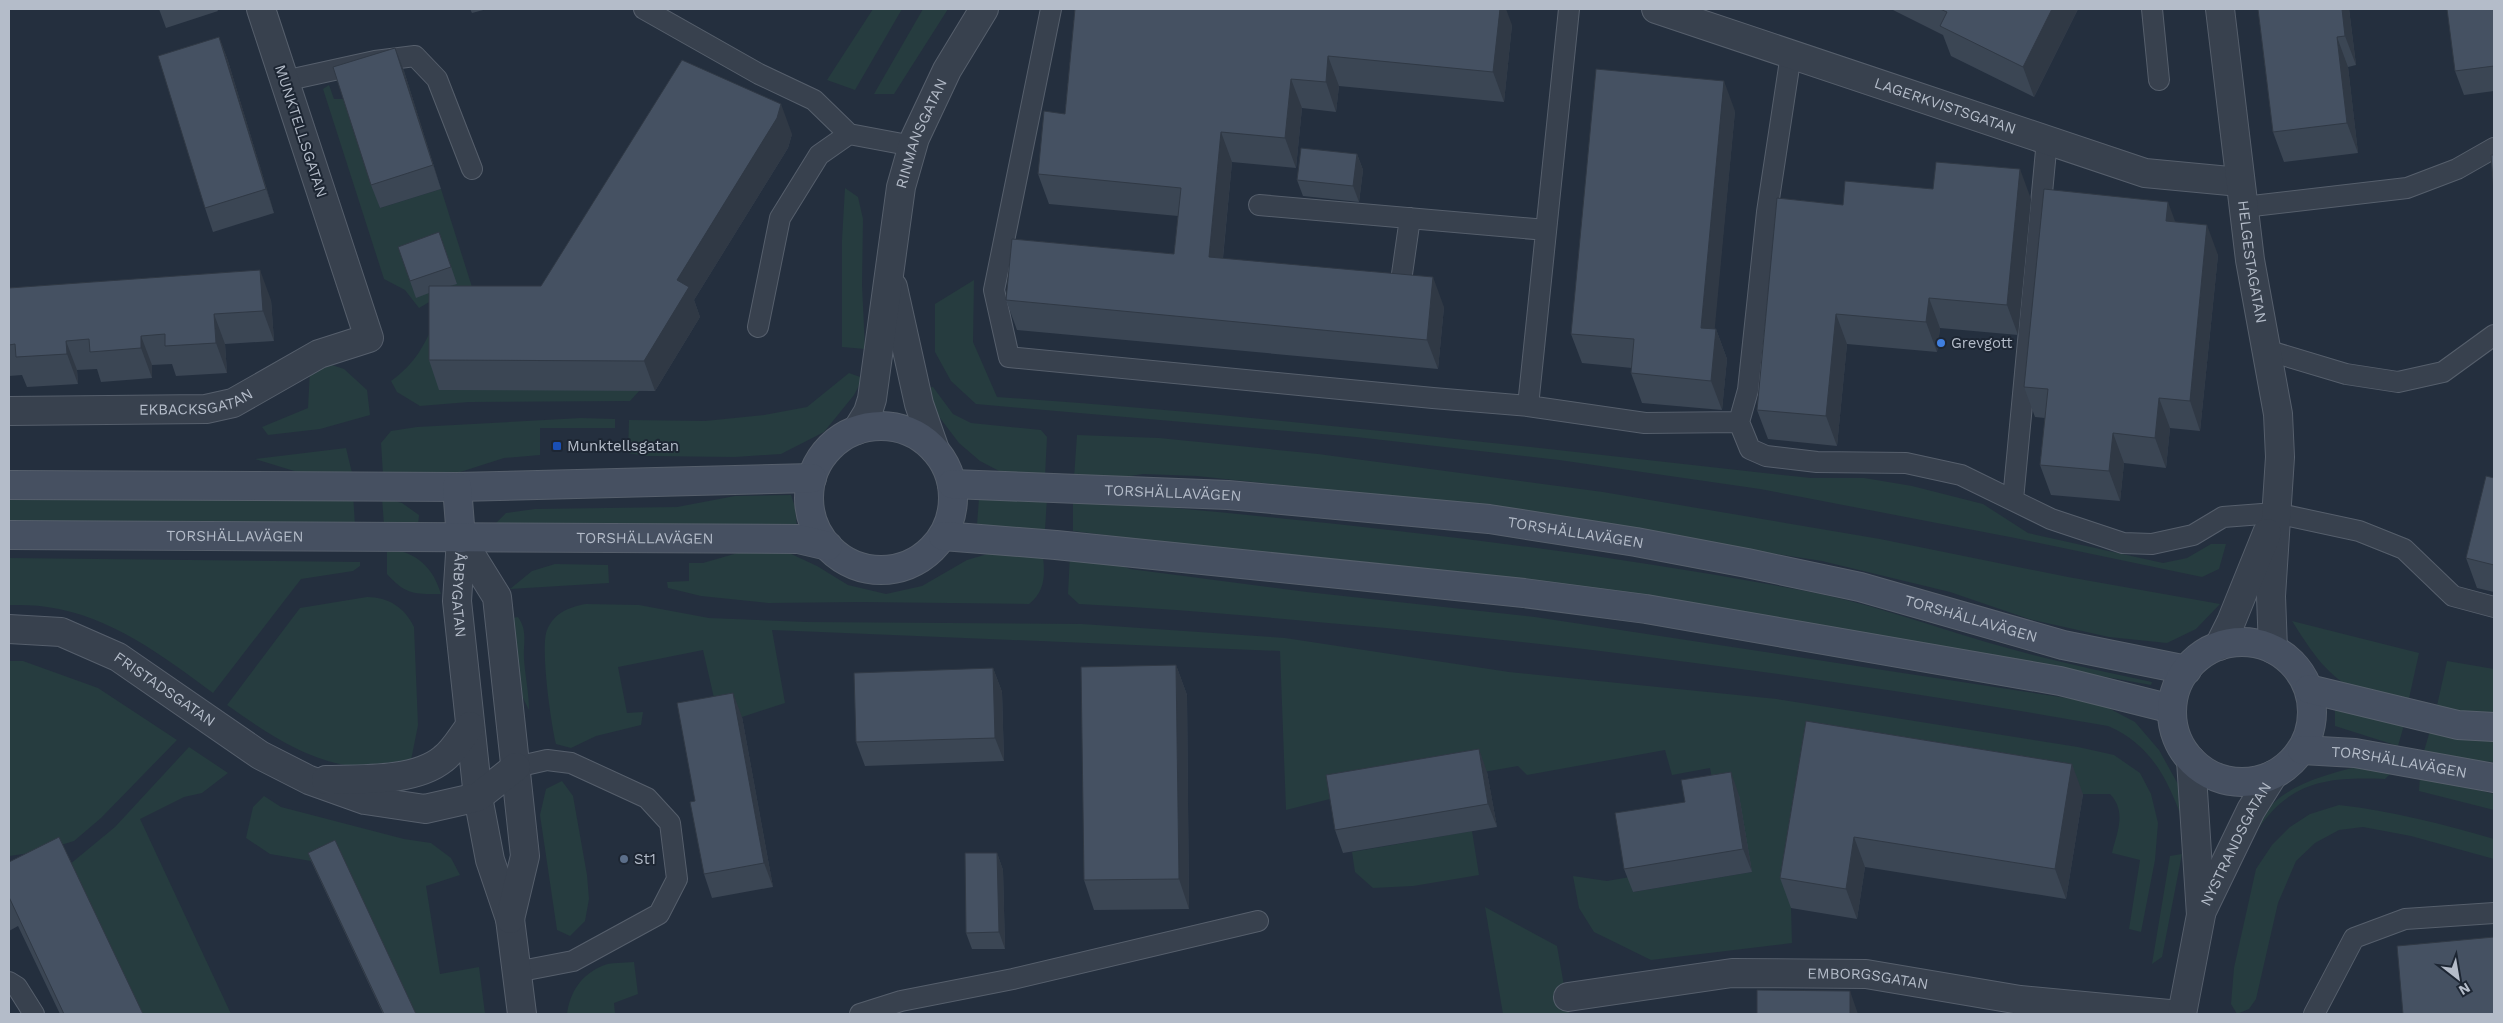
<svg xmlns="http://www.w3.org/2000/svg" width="2503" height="1023" font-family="'Work Sans',sans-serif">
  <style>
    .green { fill: #263c3f }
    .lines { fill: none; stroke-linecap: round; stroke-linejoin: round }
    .service-casing { stroke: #565f6c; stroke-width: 22 }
    .minor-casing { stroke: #565f6c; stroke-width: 30 }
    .tertiary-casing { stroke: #565f6c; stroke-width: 30 }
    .secondary-casing { stroke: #565f6c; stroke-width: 30 }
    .service { stroke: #38414e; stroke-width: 20 }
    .minor { stroke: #38414e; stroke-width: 28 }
    .tertiary { stroke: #38414e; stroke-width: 28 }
    .secondary { stroke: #465061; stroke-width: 28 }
    .wall { fill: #3b4654 }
    .shaded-wall { fill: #303945 }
    .building { fill: #455162; stroke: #303945 }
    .shop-dot { fill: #3f7fe0; stroke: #1d2633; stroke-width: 2 }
    .transit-dot { fill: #1a4fb4; stroke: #1d2633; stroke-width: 2 }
    .service-dot { fill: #5c6f8a; stroke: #1d2633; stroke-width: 2 }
    .labels { text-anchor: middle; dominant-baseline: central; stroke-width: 4; stroke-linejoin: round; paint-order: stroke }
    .street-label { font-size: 15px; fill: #b4bcc9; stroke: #1d2633 }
    .poi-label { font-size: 15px; fill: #b4bcc9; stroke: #1d2633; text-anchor: start }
  </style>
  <rect width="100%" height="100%" fill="#242f3e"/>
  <path class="green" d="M873 9H902L855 90 827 80Z
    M923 9H948L894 94H874Z
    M329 85 334 99H345L380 208 441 189 472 287 443 294 419 308 405 290 384 279 323 89Z
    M845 188 858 197 863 219 862 285 865 349 842 347V240Z
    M974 280 973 342 997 397C1269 415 1540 449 1811 478H1864L1912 486 1983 504 2028 533 2163 563 2187 558 2211 544H2226L2219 569 2202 577 2015 538 1760 489 1559 460 1356 437 976 404 951 381 935 352V304Z
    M433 325 640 390 630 401 469 402 420 406 397 392 391 381C412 366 423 349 433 325Z
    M323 362 344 369 367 390 370 415 320 429 268 435 262 427 308 408 310 370Z
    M849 373 863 378 854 395 824 432 781 454 735 457 646 456 628 453 629 420 705 421 764 415 807 407Z
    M933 387 953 414 971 423 1041 430 1047 437 1045 477 1001 472 980 461 959 443 937 414 927 388Z
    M581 418 615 419V428H540V455L504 458 454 474H383L381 443 391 431 417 427Z
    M1077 435 1159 438 1318 454 1603 492 1880 539 2068 577 2220 604 2196 629 2167 643 2109 637 2029 619 1950 592 1822 561 1404 498 1197 476 1143 474 1117 478H1074Z
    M346 448 352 473 304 474 255 459Z
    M9 493 353 494 355 525 9 522Z
    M791 495 795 507 797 529H500L496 523 506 513 535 509 677 507 735 496Z
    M382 498 402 503 419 515 418 525H384Z
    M979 498H1047L1045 530 977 525Z
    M1073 499C1316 520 1560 545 1800 590 1864 601 1924 624 1986 642 2040 658 2096 670 2152 682L2151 685 1798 622 1547 582 1295 559 1073 531Z
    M387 549C416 551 433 567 441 594 414 594 406 595 387 574Z
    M1042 549C1045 571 1047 590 1029 604L860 602 768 603 701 596 668 588 667 582 689 581V563H703L748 550 789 553 817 566 848 585 886 594 922 586 967 560 1001 550Z
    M1070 554 1095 556 1130 569 1307 592 1535 617 2099 703 2135 722 2159 750 2179 786 2184 825C2169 781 2152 745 2108 726 1868 684 1628 651 1386 628 1284 619 1182 609 1079 604L1068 594Z
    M9 558 360 562V566L353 571 301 579 213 693C163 656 111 616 47 607 35 605 21 605 9 605Z
    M555 564 608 565 609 583 510 589 532 571Z
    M367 597C389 597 405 608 414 627L418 725 411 760C344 785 280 743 227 705L300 608Z
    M586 604 639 605 709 618 807 622 1082 624 1285 638 1509 672 1777 699 2078 747 2114 755 2140 773 2151 794 2158 823 2155 860 2141 932 2129 929 2140 860 2112 853C2117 832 2127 812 2110 794H2083L1817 751 1791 908 1792 943 1651 960 1594 932 1579 908 1573 876 1607 881 1630 877 1633 892 1752 872 1716 799 1710 768 1672 775 1665 750 1527 775 1518 766 1334 798 1286 810 1280 651 772 630 785 703 742 717 717 711 703 650 618 667 627 713 643 712 641 725 596 736 571 748 556 744C551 724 540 647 547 630 554 613 569 607 586 604Z
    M518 617C528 631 523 643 524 659 525 676 529 692 529 710L519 690 508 619Z
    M2292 621 2419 653 2408 703C2393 700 2377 697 2362 692 2329 681 2310 649 2292 621Z
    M9 661H23L98 688 177 740 101 818 74 841 38 852 9 856Z
    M2447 661 2494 669V713L2461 714 2436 710Z
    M2335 707 2404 725 2398 746 2335 726Z
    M2430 731 2494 740V762L2472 761 2424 751Z
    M189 747 228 773 202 793 184 797 140 819 231 1014H138L69 865 115 827Z
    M2357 767 2392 772 2385 779C2349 778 2312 777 2282 802 2270 811 2261 826 2251 837 2256 828 2261 818 2267 810 2285 786 2329 773 2357 767Z
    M2420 776 2494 794V810L2419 791Z
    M562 781 573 796 587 875 589 899 585 921 570 936 557 930 540 815 546 789Z
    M264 796 281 807 404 839 431 843 451 858 460 875 426 886 440 974 479 967 485 1014H415L338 849 311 861 270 854 246 838 253 807Z
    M2339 805C2392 811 2443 824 2494 839V859L2411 836 2363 827 2339 830 2315 843 2296 861 2278 903 2256 999 2249 1009 2237 1014 2231 1004 2234 968 2256 869 2272 845 2290 827 2310 814Z
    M1472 831 1479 875 1413 886 1373 888 1355 872 1352 852Z
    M2182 854 2162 957 2152 964 2170 856Z
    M1485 907 1557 946 1569 1014H1503Z
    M634 962 638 994 614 1003 615 1014H567C570 992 581 975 602 966 610 962 624 963 634 962Z"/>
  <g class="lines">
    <g class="service-casing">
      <path id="service" d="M644 9 759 74 814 100 849 134
        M1051 9 994 290 1009 357 1433 398 1528 406 1645 423 1739 422
        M2152 9 2159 80
        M1791 54 1767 212 1748 390 1739 422 1750 449 1766 456 1817 462 1906 463 1961 475 2051 519 2123 543 2152 544 2193 535 2223 517 2275 513 2359 531 2404 549 2453 596 2494 607
        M284 81 375 61 415 56 437 79 472 169
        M1259 205 1546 230
        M2244 207 2407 188 2457 169 2494 148
        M1401 281 1410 218
        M758 327 780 218 819 155 849 134 913 146
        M2266 350 2346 374 2398 382 2443 372 2494 335
        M1528 406 1569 9
        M2013 500 2047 140
        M516 767 547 760 571 763 647 798 670 823 677 879 659 914 573 961 516 972
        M9 982 17 987 34 1014
        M860 1014 901 1001 1013 979 1258 921
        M2314 1014 2354 938 2405 919 2494 913"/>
    </g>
    <g class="minor-casing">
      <g id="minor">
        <path id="s1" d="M1656 9 2145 173 2240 182"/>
        <path id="s2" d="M2220 9 2250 260 2278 414 2280 457 2271 596 2273 649"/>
        <path id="s3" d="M9 411 206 409 233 403 319 354 369 338 261 9"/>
        <path id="s4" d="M461 539 457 601 478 797 490 860 510 919 522 1014"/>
        <path d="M461 539 497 597 525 856 510 919"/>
        <path id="s5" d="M9 629 61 632 118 657 260 755 309 780 365 800 425 809 478 797 516 767"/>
        <path d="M2219 646 2231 622 2267 533"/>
        <path d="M326 780C361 779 415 782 443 759 454 751 462 736 470 726"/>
        <path id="s6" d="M2202 911 2251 810 2273 775"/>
        <path id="s7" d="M1568 997 1732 973 1866 974 2020 1000 2169 1014"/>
        <path d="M2182 1014 2201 915 2191 760"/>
      </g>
    </g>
    <g class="tertiary-casing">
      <g id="tertiary">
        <path d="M893 287 919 404 935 450"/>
        <path id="s8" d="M857 430 868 412 872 399 901 187 915 138 947 70 984 9"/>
      </g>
    </g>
    <g class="secondary-casing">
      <g id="secondary">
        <circle cx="881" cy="498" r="72"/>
        <path id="s9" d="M952 484 1228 495 1489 519 1636 542 1747 563 1860 587 2063 645 2187 670"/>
        <path d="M9 485 457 487 812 478"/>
        <path d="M457 487 461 538"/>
        <path id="s10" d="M9 535 798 539 828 546"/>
        <path d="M943 536 1056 545 1524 593 1646 609 2060 681 2172 709"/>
        <circle cx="2242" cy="712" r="70"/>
        <path d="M2309 689 2458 725 2494 727"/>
        <path id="s11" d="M2302 750 2355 753 2494 778"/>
      </g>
    </g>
    <use href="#service" class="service"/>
    <use href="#minor" class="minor"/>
    <use href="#tertiary" class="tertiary"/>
    <use href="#secondary" class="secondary"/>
  </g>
  <path class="wall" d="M159 9H217L218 11 166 28Z
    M470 9H487L472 13Z
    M1075 9 1512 25 1504 102 1339 86 1336 112 1302 108 1296 168 1232 162 1223 258 1444 307 1438 369 1017 330 1006 300 1174 254 1178 216 1049 204 1038 174 1065 114Z
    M1891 9H2078L2034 97 1951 56 1943 35Z
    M2258 9H2349L2356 65 2348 67 2358 153 2284 162 2273 132Z
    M2494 9V91L2464 95 2455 71Z
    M219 37 228 61 274 213 213 232 205 208Z
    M395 48 404 71 441 189 380 208 371 185Z
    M1735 111 1714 329H1716L1727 359 1722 410 1642 403 1631 373 1632 368 1582 363 1571 334Z
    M792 134 788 148 694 300 700 317 655 391 439 390 429 360V293L416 298 410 281 445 249 457 284 450 286H541Z
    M1357 154 1363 170 1359 202 1303 196 1297 180Z
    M2031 199 2018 335 1940 328 1937 352 1847 344 1837 446 1768 439 1757 410 1843 205Z
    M2175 222 2218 255 2200 431 2170 428 2166 468 2124 463 2120 501 2051 495 2040 465 2045 418 2035 417 2024 387Z
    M9 288 271 300 274 341 225 344 227 373 176 376 172 364 152 365V378L101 382 97 369 77 370 78 384 27 387 22 375 9 376Z
    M2494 478V592L2477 588 2466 558Z
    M1176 665 1187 695 1189 909 1094 910 1084 880Z
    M993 668 1002 692 1004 761 865 766 856 742Z
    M742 717 773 887 712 898 704 874Z
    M1806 721 2083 794 2066 899 1865 867 1857 919 1791 908 1780 878Z
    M1487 772 1497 827 1343 853 1335 830Z
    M1739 795 1752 872 1633 892 1624 869Z
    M308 853 416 1014H383L311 861Z
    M997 853 1003 870 1005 949H972L966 933Z
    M9 862 143 1014H60L18 926 9 931Z"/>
  <path class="shaded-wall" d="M1500 9H1506L1512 25 1504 102 1493 72Z
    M2052 9H2078L2034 97 2023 67Z
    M2342 9H2349L2356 65 2345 36Z
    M219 37 228 61 274 213 266 189Z
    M2337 37 2348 67 2358 153 2347 123Z
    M395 48 404 71 441 189 433 165Z
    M1328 56 1339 86 1336 112 1326 82Z
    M1291 79 1302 108 1296 168 1285 138Z
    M1724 81 1735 111 1712 358 1701 328Z
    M781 104 792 134 788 148 694 300 700 317 655 391 644 361 677 280Z
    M1221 132 1232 162 1220 287 1209 257Z
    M1357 154 1363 170 1359 202 1353 186Z
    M2020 169 2031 199 2018 335 2007 305Z
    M2168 202 2179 232 2166 221Z
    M2207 225 2218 255 2200 431 2190 401Z
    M260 270 271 300 274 341 263 311Z
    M1433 277 1444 307 1438 369 1427 340Z
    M1929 298 1940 328 1937 352 1926 322Z
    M214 314 225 344 227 373 216 343Z
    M1836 314 1847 344 1837 446 1826 416Z
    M1716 329 1727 359 1722 410 1711 381Z
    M141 336 152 365V378L141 348Z
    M66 341 77 370 78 384 67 354Z
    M2159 398 2170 428 2166 468 2155 438Z
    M2113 433 2124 463 2120 501 2109 471Z
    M1176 665 1187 695 1189 909 1179 879Z
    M993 668 1002 692 1004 761 995 738Z
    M733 693 742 717 773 887 764 863Z
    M1479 749 1487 772 1497 827 1488 804Z
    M2072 764 2083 794 2066 899 2055 869Z
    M1731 772 1739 795 1752 872 1743 849Z
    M1854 837 1865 867 1857 919 1846 889Z
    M997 853 1003 870 1005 949 999 932Z
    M1850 991 1858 1014H1850Z"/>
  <path class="building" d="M1075 9H1500L1493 72 1328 56 1326 82 1291 79 1285 138 1221 132 1209 257 1433 277 1427 340 1006 300 1012 239 1174 254 1181 188 1038 174 1044 111 1065 114Z
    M1940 9H2052L2023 67 1940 26 1947 12Z
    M2258 9H2342L2345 36 2337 37 2347 123 2273 132Z
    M2447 9H2494V66L2455 71Z
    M219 37 266 189 205 208 158 56Z
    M395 48 433 165 371 185 333 67Z
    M682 60 781 104 777 118 677 280 689 287 644 361 429 360V286H541Z
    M1596 69 1724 81 1701 328 1716 329 1711 381 1631 373 1634 339 1571 334Z
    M1301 148 1357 154 1353 186 1297 180Z
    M2491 155H2494V192Z
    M1936 162 2020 169 2007 305 1929 298 1926 322 1836 314 1826 416 1757 410 1777 198 1843 205 1845 181 1933 189Z
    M2044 189 2168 202 2166 221 2207 225 2190 401 2159 398 2155 438 2113 433 2109 471 2040 465 2048 389 2024 387Z
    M439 232 451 267 410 281 398 247Z
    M260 270 263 311 214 314 216 343 165 346V334L141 336V348L90 352 89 339 66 341 67 354 16 357 15 344 9 345V288Z
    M2486 476 2494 478V565L2466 558Z
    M1176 665 1179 879 1084 880 1081 667Z
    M993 668 995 738 856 742 854 673Z
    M733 693 764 863 704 874 690 802 695 801 677 703Z
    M1806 721 2072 764 2055 869 1854 837 1846 889 1780 878Z
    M1479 749 1488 804 1335 830 1326 775Z
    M1731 772 1743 849 1624 869 1615 813 1685 802 1681 780Z
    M59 837 143 1014H64L9 897V862Z
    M335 840 416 1014H384L308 853Z
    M965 853H997L999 932 966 933Z
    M2494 937V1014H2403L2397 946Z
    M1757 990 1850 991V1014H1757Z"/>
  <circle class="shop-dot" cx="1941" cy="343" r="5"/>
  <rect class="transit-dot" x="552" y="441" width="10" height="10" rx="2.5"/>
  <circle class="service-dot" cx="624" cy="859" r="5"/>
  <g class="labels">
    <g class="street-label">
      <text stroke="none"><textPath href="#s1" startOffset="305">LAGERKVISTSGATAN</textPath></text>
      <text transform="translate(301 131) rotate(72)">MUNKTELLSGATAN</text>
      <text stroke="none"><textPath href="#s8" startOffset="306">RINMANSGATAN</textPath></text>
      <text stroke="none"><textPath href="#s2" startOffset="255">HELGESTAGATAN</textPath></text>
      <text stroke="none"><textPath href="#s3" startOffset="188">EKBACKSGATAN</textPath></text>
      <text stroke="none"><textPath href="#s9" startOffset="221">TORSHÄLLAVÄGEN</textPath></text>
      <text stroke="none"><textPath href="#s9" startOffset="626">TORSHÄLLAVÄGEN</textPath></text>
      <text stroke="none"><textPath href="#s10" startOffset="226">TORSHÄLLAVÄGEN</textPath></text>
      <text stroke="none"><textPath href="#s10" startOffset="636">TORSHÄLLAVÄGEN</textPath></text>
      <text stroke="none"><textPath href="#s4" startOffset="56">ÅRBYGATAN</textPath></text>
      <text stroke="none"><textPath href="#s9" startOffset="1031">TORSHÄLLAVÄGEN</textPath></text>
      <text stroke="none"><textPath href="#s5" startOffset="171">FRISTADSGATAN</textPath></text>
      <text stroke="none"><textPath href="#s11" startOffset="98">TORSHÄLLAVÄGEN</textPath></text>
      <text stroke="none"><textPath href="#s6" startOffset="75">NYSTRANDSGATAN</textPath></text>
      <text stroke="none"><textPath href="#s7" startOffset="302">EMBORGSGATAN</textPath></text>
    </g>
    <g class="poi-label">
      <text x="1951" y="343">Grevgott</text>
      <text x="567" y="446">Munktellsgatan</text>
      <text x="634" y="859">St1</text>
    </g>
  </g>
  <rect width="2503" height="1023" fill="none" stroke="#b4bcc9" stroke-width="20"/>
  <g transform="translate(2458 978) rotate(149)" stroke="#1d2633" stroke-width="4" paint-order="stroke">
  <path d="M0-4L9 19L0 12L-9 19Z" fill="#b4bcc9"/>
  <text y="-8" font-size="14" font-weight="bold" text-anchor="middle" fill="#b4bcc9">N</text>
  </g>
</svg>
